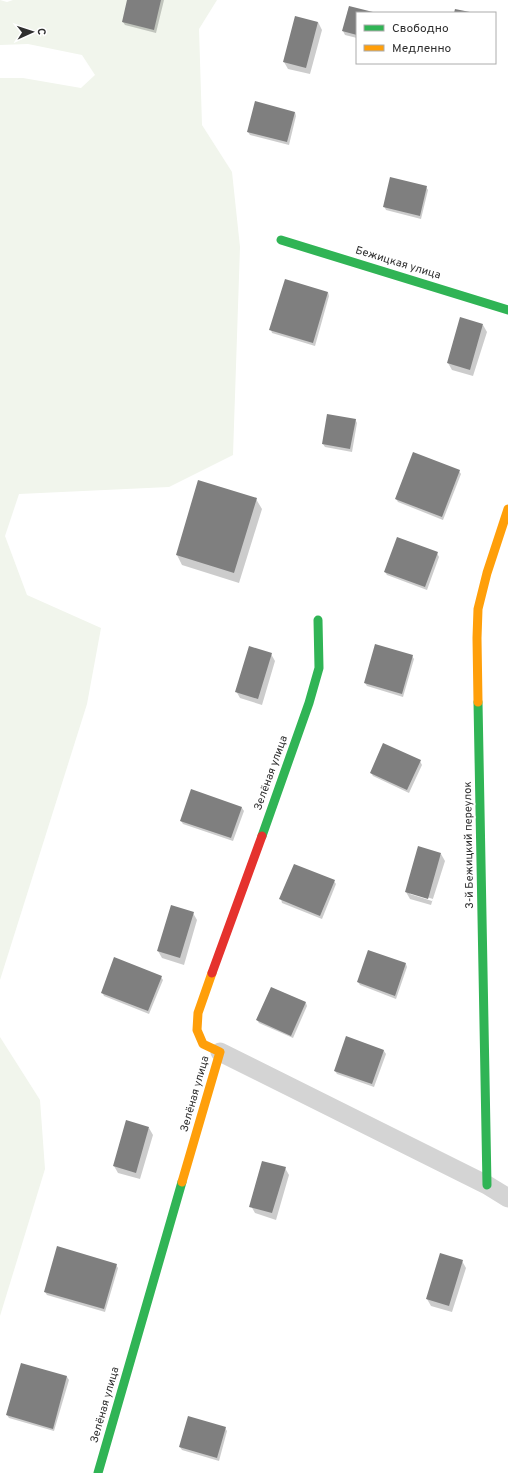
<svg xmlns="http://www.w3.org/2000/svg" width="508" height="1473" font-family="Overpass,sans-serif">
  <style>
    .green { fill: #f1f5ec }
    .shadow { fill: #0003; fill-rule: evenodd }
    .building { fill: #7f7f7f }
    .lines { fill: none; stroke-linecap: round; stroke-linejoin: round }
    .street { stroke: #d4d4d4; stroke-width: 19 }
    .fast { stroke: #30b455; stroke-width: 9 }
    .slow { stroke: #ff9f0a; stroke-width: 9 }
    .jam { stroke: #e5322d; stroke-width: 9 }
    .labels { text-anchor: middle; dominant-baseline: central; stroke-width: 4; stroke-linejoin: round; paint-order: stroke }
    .street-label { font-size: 11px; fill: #2f2f2f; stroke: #fff }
  </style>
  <rect width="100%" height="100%" fill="#fff"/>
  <path class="green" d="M0 0 7 2 13 0H217L199 29 202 125 232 172 240 247 233 455 169 487 19 494 5 536 27 595 101 628 87 704 0 980V78H23L81 88 95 75 82 55 28 44 0 45Z
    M0 1037 40 1100 45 1169 0 1316Z"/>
  <path class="shadow" d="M128 0H164L156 33 125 25 123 22Z
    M349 7 371 13H357V38L345 35 343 31Z
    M318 22 322 30 310 74 288 69 284 62Z
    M295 112 296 116 289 145 250 135 248 132Z
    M426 187 428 190 421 219 386 210 384 206Z
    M328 292 329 296 315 346 272 333 271 330Z
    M483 325 487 332 473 376 452 370 448 363Z
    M355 419 357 423 352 452 325 447 323 444Z
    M459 471 461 474 443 520 398 502 396 499Z
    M256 499 262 509 239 583 182 565 177 555Z
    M437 553 439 557 427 590 387 575 385 572Z
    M271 654 275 661 262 705 240 698 236 691Z
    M412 656 414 659 403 697 367 686 365 683Z
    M420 761 422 765 409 793 373 776 371 773Z
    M242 808 244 811 233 841 183 824 181 821Z
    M441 854 445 861 431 905 410 899 406 892ZM410 892 433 899 432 901 410 894Z
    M334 881 336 884 322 919 282 903 281 899Z
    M193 913 197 920 184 965 162 958 158 951Z
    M406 964 407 967 396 999 360 985 358 982Z
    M161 977 163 980 149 1014 104 996 102 992Z
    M306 1003 307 1006 293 1038 259 1023 257 1020Z
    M346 1038 384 1051 386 1054 374 1087 337 1074 335 1071Z
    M149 1128 153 1135 140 1179 118 1173 114 1166Z
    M285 1168 289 1175 276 1220 255 1213 251 1206Z
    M462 1261 466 1268 452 1312 431 1306 427 1299Z
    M116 1265 118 1268 105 1312 47 1295 45 1292Z
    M22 1364 67 1377 69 1380 54 1431 9 1418 7 1415Z
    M225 1428 227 1431 219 1461 182 1450 180 1447Z"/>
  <path class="building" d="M127 0H161L154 30 122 22Z
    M349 6 373 12 357 13V35L342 31Z
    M455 9 470 12V13H454Z
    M295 16 318 22 306 68 283 62Z
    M255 101 295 112 287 142 247 132Z
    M390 177 427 186 420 216 383 207Z
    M285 279 328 292 313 343 269 330Z
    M460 317 483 324 470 370 447 363Z
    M327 414 356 419 350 449 322 444Z
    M413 452 460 470 442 517 395 499Z
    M198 480 257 498 234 573 176 555Z
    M397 537 438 552 425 587 384 572Z
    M375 644 413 655 402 694 364 683Z
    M249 646 272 653 258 699 235 692Z
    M383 743 421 760 407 790 370 773Z
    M191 789 242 807 231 838 180 821Z
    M418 846 441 853 428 899 405 892Z
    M294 864 335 880 320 916 279 899Z
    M171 905 194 912 180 958 157 951Z
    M368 950 406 963 395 996 357 982Z
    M114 957 162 976 148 1011 101 993Z
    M271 987 306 1002 291 1036 256 1020Z
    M346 1036 384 1050 372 1084 334 1071Z
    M126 1120 149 1127 136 1173 113 1166Z
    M262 1161 286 1167 272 1213 249 1207Z
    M57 1246 117 1264 104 1309 44 1292Z
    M440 1253 463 1260 449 1306 426 1299Z
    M21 1363 67 1376 53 1429 6 1415Z
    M188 1416 226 1427 217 1458 179 1447Z"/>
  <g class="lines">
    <path class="street" d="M220 1052 487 1185 508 1198"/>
    <path class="fast" d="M281 240 508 310
      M478 702 487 1185
      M262 836 309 703 319 668 318 620
      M98 1473 182 1182"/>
    <path class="slow" d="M478 702 477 638 478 609 487 573 508 509
      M182 1182 220 1052 203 1044 197 1030 198 1013 212 973"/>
    <path class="jam" d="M212 973 262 836"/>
  </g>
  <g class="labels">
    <g class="street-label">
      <text transform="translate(398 263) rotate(17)">Бежицкая улица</text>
      <text transform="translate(271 773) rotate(-70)">Зелёная улица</text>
      <text transform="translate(469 845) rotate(-91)">3-й Бежицкий переулок</text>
      <text transform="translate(195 1094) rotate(-74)">Зелёная улица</text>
      <text transform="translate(105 1405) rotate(-74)">Зелёная улица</text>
    </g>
  </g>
  <rect x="356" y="12" width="140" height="52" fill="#ffffff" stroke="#acacac"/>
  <rect x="364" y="25" width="20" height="6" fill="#30b455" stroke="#acacac"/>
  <text x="392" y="32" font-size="12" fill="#2f2f2f">Свободно</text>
  <rect x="364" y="45" width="20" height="6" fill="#ff9f0a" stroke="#acacac"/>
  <text x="392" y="52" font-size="12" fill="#2f2f2f">Медленно</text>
  <g transform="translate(32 32) rotate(87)" stroke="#ffffff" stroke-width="3" paint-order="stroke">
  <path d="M0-3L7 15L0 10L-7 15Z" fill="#2f2f2f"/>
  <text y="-6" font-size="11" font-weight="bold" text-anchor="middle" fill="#2f2f2f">С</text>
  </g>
</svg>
